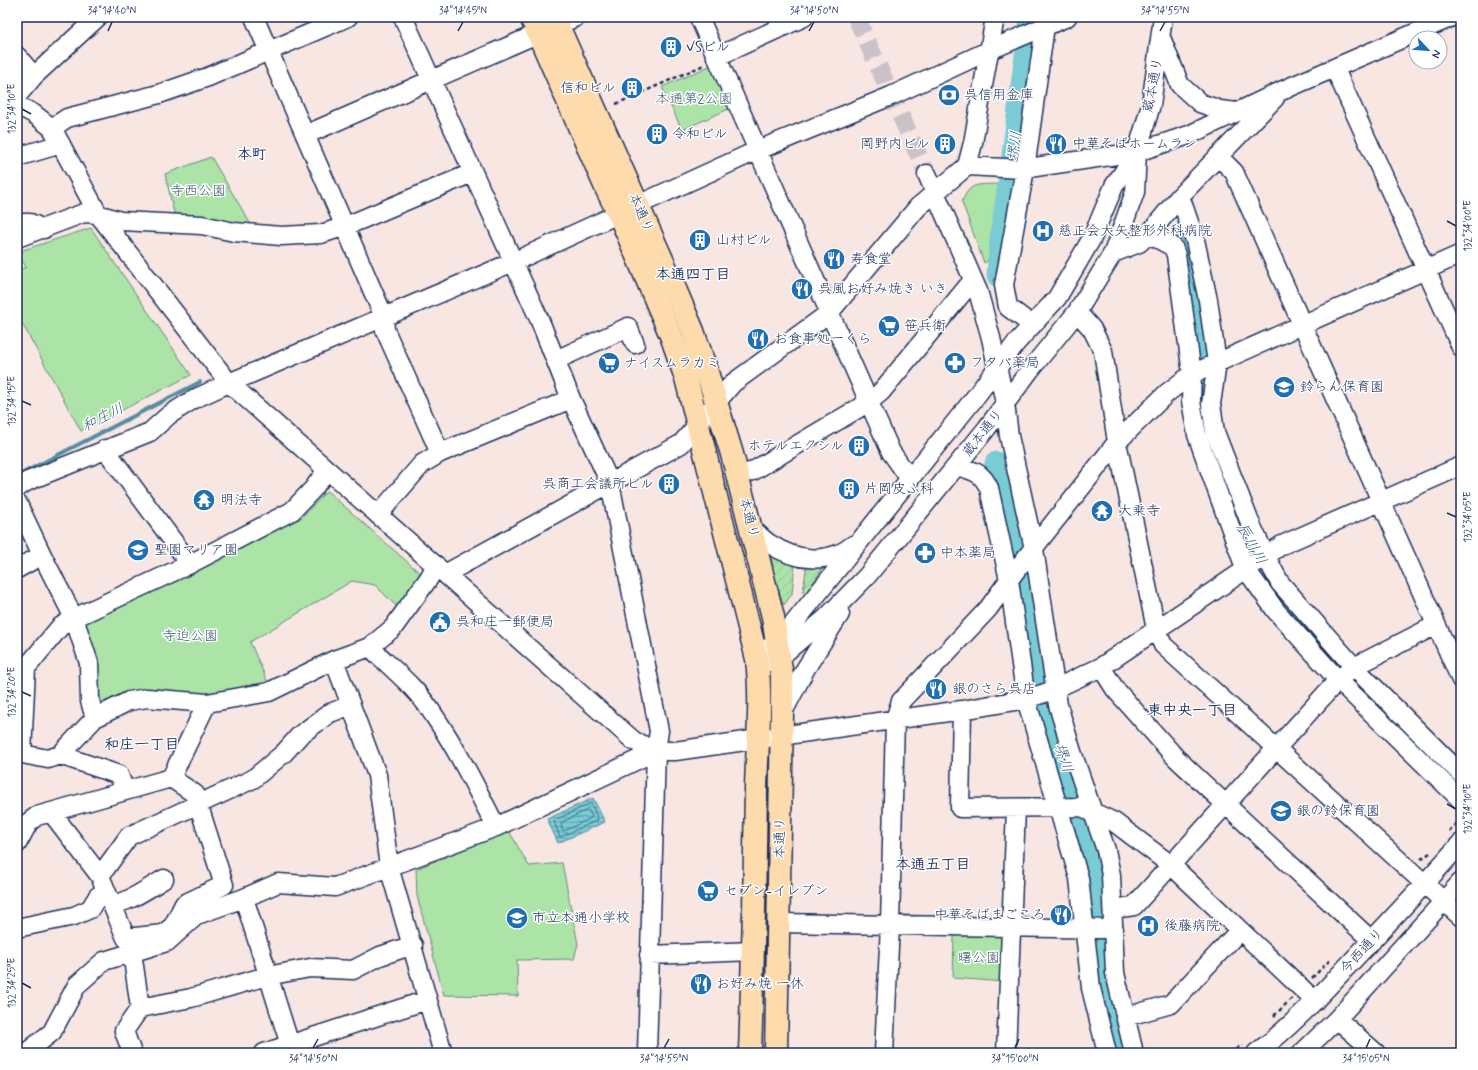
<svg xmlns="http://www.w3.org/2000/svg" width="1478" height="1070" font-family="Mynerve,'Klee One',sans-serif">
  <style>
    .park { fill: #ace3a7; stroke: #648982 }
    .garden { fill: url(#garden-furrows); stroke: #648982 }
    .water { fill: url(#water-rules); stroke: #548da4 }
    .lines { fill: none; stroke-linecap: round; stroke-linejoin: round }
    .shore { stroke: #416d8d; stroke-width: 1 }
    .stream { stroke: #548da4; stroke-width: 4 }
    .river { stroke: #7acbd3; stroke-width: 25 }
    .minor-tunnel { stroke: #cbc1c8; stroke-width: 18; stroke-dasharray: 18 9; stroke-linecap: butt }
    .minor-casing { stroke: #1b2f5e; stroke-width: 21 }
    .highway-casing { stroke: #1b2f5e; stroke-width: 25 }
    .path { stroke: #1b2f5e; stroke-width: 2.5; stroke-dasharray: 4 3; stroke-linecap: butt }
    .minor { stroke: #fff; stroke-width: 18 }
    .highway { stroke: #fedbac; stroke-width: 22 }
    .ticks { fill: none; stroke: #1b2f5e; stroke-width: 1.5 }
    .labels { text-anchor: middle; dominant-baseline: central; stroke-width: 3; stroke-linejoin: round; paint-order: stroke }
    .poi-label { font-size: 14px; fill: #1b2f5e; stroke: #fff; text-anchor: start }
    .street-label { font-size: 14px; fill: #1b2f5e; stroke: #fff }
    .park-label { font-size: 14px; fill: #3f5c70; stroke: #fff }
    .water-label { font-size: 15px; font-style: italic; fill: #385e81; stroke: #fff }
    .neighbourhood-label { font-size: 15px; font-weight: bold; fill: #1b2f5e; stroke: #fff }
    .neatline { fill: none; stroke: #1b2f5e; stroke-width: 1.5 }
    .ticks-label { font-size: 10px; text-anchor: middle; fill: #1b2f5e }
  </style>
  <defs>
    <pattern id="garden-furrows" width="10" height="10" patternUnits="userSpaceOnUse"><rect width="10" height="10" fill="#ace3a7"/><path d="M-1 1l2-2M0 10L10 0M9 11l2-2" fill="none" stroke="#93c392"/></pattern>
    <pattern id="water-rules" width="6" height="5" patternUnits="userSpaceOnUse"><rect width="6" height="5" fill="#7acbd3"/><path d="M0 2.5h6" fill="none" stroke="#63a5ae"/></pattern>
  </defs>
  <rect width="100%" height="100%" fill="#f7e6e2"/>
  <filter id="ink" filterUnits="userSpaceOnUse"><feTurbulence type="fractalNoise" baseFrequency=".025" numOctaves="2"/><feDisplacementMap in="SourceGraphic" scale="8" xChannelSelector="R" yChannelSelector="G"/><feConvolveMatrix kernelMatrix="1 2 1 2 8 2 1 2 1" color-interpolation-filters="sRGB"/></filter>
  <g filter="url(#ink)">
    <path class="park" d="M714 64 733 107 682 130 662 87Z
      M211 157 253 228 174 213 165 174Z
      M997 184 1001 186 988 261 984 263 962 202C970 182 977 185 997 184Z
      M91 228 191 375 81 431 17 314V271L26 267 17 252Z
      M327 491 421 574 399 609 375 585 352 581 250 642 269 685 204 696 142 690 96 704 80 621 301 518Z
      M509 831 529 866 562 863 578 944 574 959 517 960 518 996 444 995 417 896 416 869Z
      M954 935 1006 937 1004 982 953 978Z"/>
    <path class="garden" d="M771 552 795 563 792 594 784 605 774 579Z
      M827 562 806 593 803 592 807 563Z"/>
    <path class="water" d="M593 798 605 822 558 843 547 819Z"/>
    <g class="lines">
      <path class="shore" d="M590 804 592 805 598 820 560 837 554 821Z
        M588 810 592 816 591 818 564 831 562 830 561 823Z"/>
      <path class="stream" d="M17 476 200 382"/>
      <path class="river" d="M1183 234 1191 265 1199 350 1197 378 1198 405 1233 512 1264 568
        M999 275 1002 238 1011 178 1032 17
        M997 464 1020 551 1035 625 1040 682 1083 822 1093 872 1098 915 1099 979 1118 1053
        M1294 611 1336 661 1439 768 1461 787"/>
      <path class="minor-tunnel" d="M856 17 927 174"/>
      <g class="minor-casing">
        <path id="minor" d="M254 17 384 317 385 330 440 453
          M403 17 540 321 571 399 610 483 659 731 656 751 647 1053
          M699 17 891 452 910 479
          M1162 40 1180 85 1200 103 1220 110 1237 112
          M17 56 34 76
          M716 57 804 17
          M1335 69 1461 347
          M17 96 34 76 98 17
          M17 105 34 114 52 128 98 214 229 383 634 741 656 751H675L962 710 1026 699 1048 692 1101 667 1282 545 1461 466
          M52 128 67 118 159 94 208 77 348 17
          M305 135 576 17
          M1218 156 1234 172 1461 680
          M17 157 61 144
          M967 166 973 143 995 17
          M927 174 978 291 991 338 1005 403 1009 436 1034 549 1058 705 1072 752 1106 850 1111 875 1115 973 1134 1053
          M1180 196 1195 240 1208 300 1217 363 1211 404 1215 432 1249 520 1265 555 1280 583 1354 667 1461 774
          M17 223H30L44 229
          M1149 234 1173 247 1176 255 1192 374 1191 401 1197 435 1245 568 1276 611 1338 680 1461 800
          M17 238 84 213 98 214 121 221 202 225 234 232 281 236 321 234 346 226 472 173
          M1113 253 1139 243 1149 234 1180 196 1275 98
          M1077 312 1092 329 1103 351 1117 442 1156 629 1163 645 1461 917
          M1032 325 1008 307 1004 285 1025 169 1045 26
          M556 360 628 327 635 344
          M105 449 190 564
          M957 466C973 471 981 471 989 488L1009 580 1026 699 1079 878 1091 988 1107 1053
          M737 476 753 471 869 402 881 392 973 280
          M17 488 28 481 150 432 169 415 194 399 229 383 513 262 756 151 891 96 990 50 1067 17
          M17 502 42 555
          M378 515 422 464 440 453 571 399
          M751 527C757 533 763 540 770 544 795 561 829 565 853 545
          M17 569 42 555 74 618 89 663 90 701 95 718
          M445 574 681 444 733 383 829 313 918 207 967 166 1022 169 1137 152 1189 135 1281 91 1452 17
          M370 647C391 668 417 688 433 714 457 749 477 789 496 827
          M755 654 778 643 973 400 1016 343 1057 298 1092 238 1114 186 1137 152
          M334 660 377 775 389 867 443 1053
          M768 662 780 657 826 618 867 576 987 428 1030 370 1077 312 1113 253 1135 192 1137 152 1151 105 1163 17
          M1101 667 1115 689 1176 758 1372 941
          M962 710 960 808 1082 807 1114 822 1171 865 1315 1001
          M782 714 806 668 840 614
          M17 753 48 759 60 755 95 718 129 701 147 698 207 703 269 692 334 660 370 647 393 628 429 578 436 565
          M22 753 26 668 60 627 74 618 190 564 292 511 313 489 327 470
          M60 755 119 775 125 791
          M51 812 100 876 126 938 163 934
          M17 844 29 822 37 816 171 778 207 703
          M100 876 129 836 253 779 284 753 300 735 330 713 351 705
          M244 898 290 1045
          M111 903C122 907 152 886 164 879
          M1113 909 1134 906 1338 680 1354 667 1436 625
          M779 923 1114 929
          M17 928 74 916 90 909 98 896 106 893
          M164 933 173 926 184 904 224 885 195 794 171 778
          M132 952 140 1008 124 1031 132 1053
          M649 955 754 951
          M140 1008 191 998 267 976 310 968 353 970 380 956 413 945
          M1125 1017 1171 1004 1240 930
          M1337 1019 1376 1053
          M26 1053 52 1032 77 985 104 961 167 942 197 915 244 898 278 883 335 887 496 827 656 751
          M264 1053 427 1000
          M884 1053 890 925 895 719 901 701 988 609 1014 573 1117 442 1167 393 1192 374 1461 254
          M1006 1053 1016 809
          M1256 1053C1293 1026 1324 991 1356 957 1392 919 1427 882 1461 843
          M1302 1053 1337 1019 1461 882"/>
      </g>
      <g class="highway-casing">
        <path id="highway" d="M531 17 607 190 619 214 672 338 686 378 757 659C762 703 757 746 756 789 755 877 753 965 750 1053
          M554 17 669 275 693 331 706 369 732 454 773 617 782 676V714L776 1053"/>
      </g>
      <path class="path" d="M616 104 704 65
        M1449 831 1461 818
        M1421 859 1430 853
        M1312 978 1331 959
        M1274 1016 1292 998
        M1230 1053 1242 1045"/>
      <use href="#minor" class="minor"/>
      <use href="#highway" class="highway"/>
    </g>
  </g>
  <path class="ticks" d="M108 31 112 22M458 31 463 22M809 31 814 22M1160 31 1165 22M22 109 31 114M1447 221 1456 226M22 401 31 405M1447 513 1456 517M22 692 31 696M1447 804 1456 809M22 983 31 988M313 1048 318 1039M664 1048 669 1039M1015 1048 1019 1039M1366 1048 1370 1039"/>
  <defs>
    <g id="building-disc" transform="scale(1.15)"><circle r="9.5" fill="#1f6fb2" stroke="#fff"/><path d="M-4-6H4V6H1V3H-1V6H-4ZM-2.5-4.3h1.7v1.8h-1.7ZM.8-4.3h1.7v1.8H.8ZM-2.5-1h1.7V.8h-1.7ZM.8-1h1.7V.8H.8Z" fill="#fff"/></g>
    <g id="bank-disc" transform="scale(1.15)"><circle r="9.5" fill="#1f6fb2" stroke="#fff"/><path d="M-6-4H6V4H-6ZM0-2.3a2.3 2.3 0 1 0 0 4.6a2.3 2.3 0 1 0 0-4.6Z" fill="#fff"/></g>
    <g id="restaurant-disc" transform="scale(1.15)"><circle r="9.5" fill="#1f6fb2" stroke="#fff"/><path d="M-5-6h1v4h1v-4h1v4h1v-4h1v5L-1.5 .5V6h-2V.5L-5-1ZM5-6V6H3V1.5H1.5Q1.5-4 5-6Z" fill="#fff"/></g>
    <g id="hospital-disc" transform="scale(1.15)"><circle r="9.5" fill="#1f6fb2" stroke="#fff"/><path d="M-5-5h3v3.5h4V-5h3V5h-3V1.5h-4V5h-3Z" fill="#fff"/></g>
    <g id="supermarket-disc" transform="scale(1.15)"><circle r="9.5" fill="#1f6fb2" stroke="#fff"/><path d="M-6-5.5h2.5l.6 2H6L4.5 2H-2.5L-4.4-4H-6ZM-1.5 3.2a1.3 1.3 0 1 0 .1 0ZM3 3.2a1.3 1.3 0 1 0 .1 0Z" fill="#fff"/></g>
    <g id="pharmacy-disc" transform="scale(1.15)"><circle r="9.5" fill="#1f6fb2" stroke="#fff"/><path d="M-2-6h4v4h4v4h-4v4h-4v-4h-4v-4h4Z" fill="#fff"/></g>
    <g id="school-disc" transform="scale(1.15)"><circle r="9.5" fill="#1f6fb2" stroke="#fff"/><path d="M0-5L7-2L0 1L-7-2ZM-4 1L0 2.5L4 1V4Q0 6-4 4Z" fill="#fff"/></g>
    <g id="temple-disc" transform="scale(1.15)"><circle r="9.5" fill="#1f6fb2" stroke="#fff"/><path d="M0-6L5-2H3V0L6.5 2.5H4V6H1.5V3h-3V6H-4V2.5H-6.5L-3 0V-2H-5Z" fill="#fff"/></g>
    <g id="civic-disc" transform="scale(1.15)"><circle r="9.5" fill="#1f6fb2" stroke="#fff"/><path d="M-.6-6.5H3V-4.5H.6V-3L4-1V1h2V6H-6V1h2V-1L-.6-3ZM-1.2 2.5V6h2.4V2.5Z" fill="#fff"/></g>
  </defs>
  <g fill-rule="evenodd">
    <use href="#building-disc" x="671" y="47"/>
    <use href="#building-disc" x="632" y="88"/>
    <use href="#bank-disc" x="949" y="95"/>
    <use href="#building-disc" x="657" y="134"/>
    <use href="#building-disc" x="945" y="144"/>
    <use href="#restaurant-disc" x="1056" y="144"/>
    <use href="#hospital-disc" x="1043" y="231"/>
    <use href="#building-disc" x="700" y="240"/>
    <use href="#restaurant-disc" x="834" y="259"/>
    <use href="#restaurant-disc" x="802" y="289"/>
    <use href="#supermarket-disc" x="889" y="326"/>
    <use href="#restaurant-disc" x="758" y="339"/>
    <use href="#supermarket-disc" x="609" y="363"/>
    <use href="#pharmacy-disc" x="955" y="363"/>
    <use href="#school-disc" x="1284" y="387"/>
    <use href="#building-disc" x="859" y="446"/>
    <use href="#building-disc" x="669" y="484"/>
    <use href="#building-disc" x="849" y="489"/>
    <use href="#temple-disc" x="204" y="500"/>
    <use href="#temple-disc" x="1102" y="511"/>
    <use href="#school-disc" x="138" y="550"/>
    <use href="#pharmacy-disc" x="925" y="553"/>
    <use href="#civic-disc" x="440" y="622"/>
    <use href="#restaurant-disc" x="936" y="689"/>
    <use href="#school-disc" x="1281" y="811"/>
    <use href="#supermarket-disc" x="708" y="891"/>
    <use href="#restaurant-disc" x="1061" y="915"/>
    <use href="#school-disc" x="517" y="918"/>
    <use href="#hospital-disc" x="1148" y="926"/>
    <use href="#restaurant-disc" x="701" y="984"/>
  </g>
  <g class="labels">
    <g class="poi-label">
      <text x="686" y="47">VSビル</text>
      <text x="616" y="88" text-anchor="end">信和ビル</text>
      <text x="964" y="95">呉信用金庫</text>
      <text x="672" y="134">令和ビル</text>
      <text x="930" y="144" text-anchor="end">岡野内ビル</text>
      <text x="1072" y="144">中華そばホームラン</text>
      <text x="1058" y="231">慈正会大矢整形外科病院</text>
      <text x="716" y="240">山村ビル</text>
      <text x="850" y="259">寿食堂</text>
      <text x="818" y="289">呉風お好み焼き いき</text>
      <text x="904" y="326">笹兵衛</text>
      <text x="774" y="339">お食事処一くら</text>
      <text x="624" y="363">ナイスムラカミ</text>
      <text x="970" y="363">フタバ薬局</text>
      <text x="1300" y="387">鈴らん保育園</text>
      <text x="844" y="446" text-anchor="end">ホテルエクシル</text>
      <text x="654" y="484" text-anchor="end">呉商工会議所ビル</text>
      <text x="864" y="489">片岡皮ふ科</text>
      <text x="220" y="500">明法寺</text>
      <text x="1118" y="511">大乗寺</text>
      <text x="154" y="550">聖園マリア園</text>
      <text x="940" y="553">中本薬局</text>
      <text x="456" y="622">呉和庄一郵便局</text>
      <text x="952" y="689">銀のさら呉店</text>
      <text x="1296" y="811">銀の鈴保育園</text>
      <text x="724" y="891">セブン-イレブン</text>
      <text x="1046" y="915" text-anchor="end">中華そばまごころ</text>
      <text x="532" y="918">市立本通小学校</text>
      <text x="1164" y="926">後藤病院</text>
      <text x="716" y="984">お好み焼 一休</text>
    </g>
    <g class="street-label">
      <text transform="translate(1153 85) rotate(-79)">蔵本通り</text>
      <text transform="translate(641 213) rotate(66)">本通り</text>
      <text transform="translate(983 433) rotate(-52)">蔵本通り</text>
      <text transform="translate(749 518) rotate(75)">本通り</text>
      <text transform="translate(780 838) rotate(-89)">本通り</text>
      <text transform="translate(1362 951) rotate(-47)">今西通り</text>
    </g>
    <g class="park-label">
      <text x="694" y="99">本通第2公園</text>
      <text x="198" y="191">寺西公園</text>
      <text x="190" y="636">寺迫公園</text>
      <text x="979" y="958">曙公園</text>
    </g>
    <g class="water-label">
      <text transform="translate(1015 146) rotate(-83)">堺川</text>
      <text transform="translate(103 418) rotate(-27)">和庄川</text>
      <text transform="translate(1251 544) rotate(61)">辰川川</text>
      <text transform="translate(1063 758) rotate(73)">堺川</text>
    </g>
    <g class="neighbourhood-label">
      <text x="252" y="155">本町</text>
      <text x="693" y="275">本通四丁目</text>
      <text x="1192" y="711">東中央一丁目</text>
      <text x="142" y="745">和庄一丁目</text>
      <text x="933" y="865">本通五丁目</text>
    </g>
  </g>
  <rect width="1478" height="1070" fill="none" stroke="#fff" stroke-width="44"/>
  <g transform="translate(1428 50) rotate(116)"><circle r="19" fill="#ffffff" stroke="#a4acbf"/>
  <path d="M0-3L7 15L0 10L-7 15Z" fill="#1f6fb2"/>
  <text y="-6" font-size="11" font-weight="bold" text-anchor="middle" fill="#1b2f5e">N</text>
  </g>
  <rect x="22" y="22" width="1434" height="1026" class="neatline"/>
  <g class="ticks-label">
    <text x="112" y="14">34°14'40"N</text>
    <text x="463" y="14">34°14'45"N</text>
    <text x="814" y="14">34°14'50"N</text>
    <text x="1165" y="14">34°14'55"N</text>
    <text transform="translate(11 109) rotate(-90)" y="4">132°34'10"E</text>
    <text transform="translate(1467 226) rotate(-90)" y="4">132°34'00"E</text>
    <text transform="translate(11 401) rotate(-90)" y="4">132°34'15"E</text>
    <text transform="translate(1467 517) rotate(-90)" y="4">132°34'05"E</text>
    <text transform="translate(11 692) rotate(-90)" y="4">132°34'20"E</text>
    <text transform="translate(1467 809) rotate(-90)" y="4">132°34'10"E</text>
    <text transform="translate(11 983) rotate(-90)" y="4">132°34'25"E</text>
    <text x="313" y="1062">34°14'50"N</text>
    <text x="664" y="1062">34°14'55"N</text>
    <text x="1015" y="1062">34°15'00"N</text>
    <text x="1366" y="1062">34°15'05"N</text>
  </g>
</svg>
